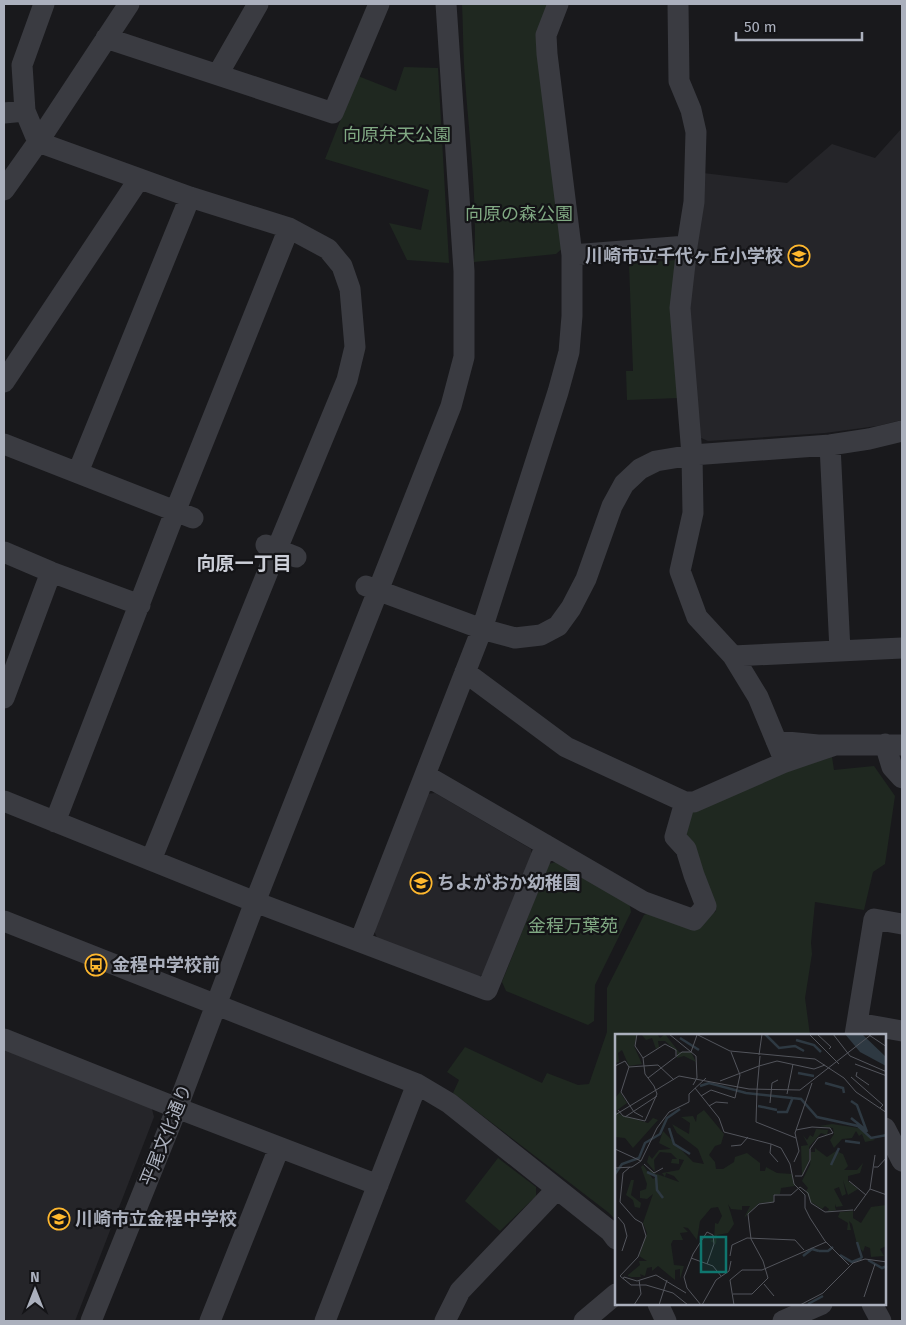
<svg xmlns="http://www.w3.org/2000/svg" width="906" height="1325" font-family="'Fira Sans','Noto Sans JP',sans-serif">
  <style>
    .built { fill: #252529 }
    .green { fill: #1f2820 }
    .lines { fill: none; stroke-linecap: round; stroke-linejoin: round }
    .minor { stroke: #3a3b41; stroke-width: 21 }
    .labels { text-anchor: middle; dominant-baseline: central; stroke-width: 4.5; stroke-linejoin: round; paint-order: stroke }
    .park-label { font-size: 18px; fill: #80a983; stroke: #141417 }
    .poi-label { font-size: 18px; font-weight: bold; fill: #abb0bd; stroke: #141417; text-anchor: start }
    .street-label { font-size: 18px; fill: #abb0bd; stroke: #141417 }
    .neighbourhood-label { font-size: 19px; font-weight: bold; fill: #cccfd8; stroke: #141417 }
    .inset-river { fill: none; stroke: #2e3942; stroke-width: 2.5 }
    .inset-road { fill: none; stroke: #53555c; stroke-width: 1 }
    .view { fill: #0f766e; fill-opacity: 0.15; stroke: #0f766e; stroke-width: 2.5 }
    .inset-edge { fill: none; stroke: #abb0bd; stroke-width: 2.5 }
  </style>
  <rect width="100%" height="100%" fill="#19191c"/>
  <path class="built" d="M902 128V420L877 426 825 433 708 441 697 436 688 307 703 173 787 183 832 144 875 158Z
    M435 793 531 849 532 854 484 974 476 978 378 940 374 931 426 794Z
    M4 1047 151 1105 154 1117 75 1321H4Z"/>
  <path class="green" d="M462 4H549L566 245 556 254 474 262C478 196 468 130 464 65 463 44 463 24 462 4Z
    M404 67 438 68 449 263 407 260 389 223 421 230 429 190 325 159 358 76 396 91Z
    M676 260 679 398 627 400 626 371H633L629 264Z
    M832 757 834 770 874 766 895 796 885 864 873 872 864 910 815 902 811 943 812 954 805 998 810 1035H616V1220L609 1213 453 1093 459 1080 447 1072 465 1047 542 1083 547 1073 578 1085 589 1084 607 1032V988L644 915 652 912 697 927 716 911 698 860 696 850 686 833 692 810 765 778Z
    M559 861 629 902 631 912 595 985 594 1021 588 1025 506 991 502 982 549 864Z
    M498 1158 536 1187V1196L500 1231 465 1201Z"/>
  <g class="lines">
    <path class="minor" d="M44 4 22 65 25 111 38 142 190 197 289 228 328 249 342 266 350 289 355 347 347 380 277 549 151 860
      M678 4 679 81 691 110 696 132 694 202 687 246 680 308 692 455 693 513 680 571 697 617 733 656 758 697 785 762
      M106 38 333 113 379 4
      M218 74 258 4
      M4 113 25 111
      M4 190 38 142 129 4
      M572 255 687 246
      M4 382 139 179
      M4 444 193 518
      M830 445 840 651
      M78 472 190 197
      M266 545 296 557
      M4 552 51 572 140 605
      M366 586 482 629 515 638 541 635 558 626 571 608 586 579 612 506 624 484 640 469 656 461 692 455 830 445 869 439 902 431
      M733 656 902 648
      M465 672 566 747 685 802H694L785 762 835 745
      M4 698 51 572
      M776 741 818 745H902
      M885 744 892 767 902 778
      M425 775 644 902 694 920 706 906 694 875 686 849 675 837 685 802
      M4 801 255 902 487 990 546 845
      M55 822 175 512 289 228
      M4 921 417 1084 449 1103 610 1231 616 1239
      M360 941 482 629 558 392 569 352 572 316V255L547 54 546 35 558 4
      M857 1023 902 1031
      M855 1035 874 919 902 924
      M4 1039 177 1108 378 1185
      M885 1128 902 1161
      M658 1304 666 1321
      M872 1304 881 1321
      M91 1321 177 1108 255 902 451 406 464 357V271L446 4
      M210 1321 279 1148
      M325 1321 417 1084
      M445 1321 460 1291 557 1189
      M584 1321 616 1294
      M783 1321 822 1304"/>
  </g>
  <defs>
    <g id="school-ring" transform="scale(1.125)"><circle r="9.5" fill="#141417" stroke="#ffb82e" stroke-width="1.5"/><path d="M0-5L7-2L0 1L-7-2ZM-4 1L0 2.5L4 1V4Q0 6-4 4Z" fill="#ffb82e"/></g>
    <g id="bus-ring" transform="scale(1.125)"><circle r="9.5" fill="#141417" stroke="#ffb82e" stroke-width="1.5"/><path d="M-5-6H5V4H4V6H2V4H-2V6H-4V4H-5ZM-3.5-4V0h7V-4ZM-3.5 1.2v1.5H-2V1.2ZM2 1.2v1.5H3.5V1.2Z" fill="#ffb82e"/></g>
  </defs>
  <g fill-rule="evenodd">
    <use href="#school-ring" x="799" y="256"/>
    <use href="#school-ring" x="421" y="883"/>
    <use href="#bus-ring" x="96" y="965"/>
    <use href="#school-ring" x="59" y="1219"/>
  </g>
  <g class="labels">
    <g class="park-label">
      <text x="397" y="135">向原弁天公園</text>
      <text x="519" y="214">向原の森公園</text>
      <text x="573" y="926">金程万葉苑</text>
    </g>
    <g class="poi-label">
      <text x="783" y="256" text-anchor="end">川崎市立千代ヶ丘小学校</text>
      <text x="437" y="883">ちよがおか幼稚園</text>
      <text x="112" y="965">金程中学校前</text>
      <text x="75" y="1219">川崎市立金程中学校</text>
    </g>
    <g class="street-label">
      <text transform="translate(166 1135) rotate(-68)">平尾文化通り</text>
    </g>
    <g class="neighbourhood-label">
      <text x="244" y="563">向原一丁目</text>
    </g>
  </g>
  <g transform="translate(615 1034)">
    <rect width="271" height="271" fill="#19191c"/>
    <path d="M0 0H22L19 12 27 30 14 32 7 16 3 19 4 28 0 29ZM26 0H42L45 4 50 0 64 18H76L81 28 69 22 62 24V18L50 7H43L44 13 41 15 37 4 31 6ZM5 58 12 69 1 77 6 81 33 89 38 84 43 86 18 114 10 104 0 103V64ZM89 76 109 100 106 110 100 112 94 121 100 128 101 135H108L119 128 120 123 132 119 145 129V137H150L151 133 162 139 177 140 180 152 166 154 165 160 158 161 159 168 144 169 129 184 135 172H127V176L116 175 113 170 119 190 113 199 102 201 101 210 95 207 99 205 100 189 103 190 107 182 103 173 96 174 85 187 82 206 73 194 68 193 73 198 65 199 68 206H58L56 210 59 231 69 232 65 245V235L60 236V246L43 232 37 237V233L32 234 30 242 25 240 26 243H16L13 242V241L25 231 24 227H32L24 222 32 199 28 189 38 160 32 165 25 164V157L31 155 32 150 26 133 28 131 38 145 41 143 35 138 34 134 39 139 64 148 59 142 51 139 50 143 47 139 64 136 69 126 64 125V130L56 129 57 125H62L56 119 45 118 39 126 40 138 32 128 34 121 37 125 44 116 56 115 44 109 48 97 78 128 89 130 83 115 62 99 57 90 74 100 75 89 66 83 78 82 81 88 82 81ZM217 90 244 94 260 106 250 108 247 100 244 102 241 97 237 104 227 105 219 114 215 106 219 100 218 94 204 92ZM201 95 213 96 212 101 206 99 194 113V126L187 142 186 112 193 111 188 101 192 106 195 101 198 103ZM200 114 212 123 221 117 228 120 233 132 229 136H242L248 129 245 139 233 142V147L243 155 233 161 228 146 231 160 227 162 224 153 219 155 228 172 221 173V170L220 173 221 176 212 178 214 175 210 172 207 175 196 168 191 157 193 154 187 147 195 131 196 118H200ZM16 146H19L16 161 26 169 25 174 20 173 21 178 18 166 11 161ZM271 171V212L265 215 269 222 256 223 255 214 250 212 248 218 242 210 237 190 234 187 236 196H232L233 189 223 183 225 178 238 177V184L246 189 256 173Z" fill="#1f2820"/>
    <path d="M230 0H247L271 23V32L245 18Z" fill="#2e3942"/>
    <path class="inset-river" d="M150 0 164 14 180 12 189 17M65 4 84 16M181 6 199 11 206 18M183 39 199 42M210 49 228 54 229 59M85 52 94 49 131 59 186 65 202 83 243 92 256 104 272 101M236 67 242 71 252 98M143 72 162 76M162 78H172L178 63M236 84 251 96M54 94 59 110 75 120M230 107 245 109M216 131 224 114M32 138 41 142 42 156 48 164M0 140 7 130 24 124 30 109 45 100 52 84 65 75M242 208 247 224M204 217H213L218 213M225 221 237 228 247 224M188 222 197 215 204 217M253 226 267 234 272 232M193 270 208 262"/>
    <path class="inset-road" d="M22 0 20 12 28 24 30 40 39 52M54 0 81 22 82 44 78 51M81 0 115 17 200 25 229 44 241 58 272 79M194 0 224 30M202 0 216 13 214 15M218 0 235 22 272 38M254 1 272 13M144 21 147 0M28 24 50 10 61 16V22M240 30 272 42M0 32 10 27 14 33M144 32 162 27 199 35 210 31M14 33 43 31 59 46M14 33 6 58 19 78 28 83M242 38 241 42 254 51M236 43 268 71 265 74M33 44 67 18H76L82 1M105 47 144 32M80 54 104 84 109 98 156 110M142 56 141 88 181 104M142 56 145 22M74 60 91 44M172 60 178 30M86 62 96 56 120 64 125 41 116 18M155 69 157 49 163 46M94 72 101 68 113 69M3 76 8 82 30 87 42 60 39 52M0 81 64 42 134 55 185 56 257 0M10 83 42 62M116 112 126 111 133 103M0 115 26 127M163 128 155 119 156 110 166 114 175 130 179 150 190 161V174L195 184 210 207 234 231M179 128 184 117 180 99 197 49M29 130 39 139 48 134M15 133 8 139 5 168 20 185 27 189 31 202 23 223 5 242 16 251H31L58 259 73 271M259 133H263L272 123M0 134 17 133 26 127 42 94 54 78 74 68V60M180 142H187L195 126V115L203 104 218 99 215 94 197 93 181 96M234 147 251 161M255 155 272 161M239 177 255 155 260 121M3 183 9 190 12 202 7 217M115 222 117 211 132 204 180 206 189 216M76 224 98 232 106 242M8 245 9 243 22 247 41 241 71 259M149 250 159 262M118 260H137L153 244 148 227 136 205 133 180 144 170 159 168V161H176L185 153 193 159 196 169 210 178 238 176M249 263 260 230M19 271 26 260 24 246M44 271 52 246M86 271 72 254 69 243 78 220 92 198 98 201 99 210 92 230M87 271 101 246 114 237 116 227M119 271 115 246 127 236H147L211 208M185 271 208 259 238 229 250 225 272 228"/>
    <path class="view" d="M86 203H111V238H86Z"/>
    <rect width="271" height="271" class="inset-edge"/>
  </g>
  <rect width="906" height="1325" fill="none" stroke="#abb0bd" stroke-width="10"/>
  <g transform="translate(35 1290)" stroke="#141417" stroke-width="4" paint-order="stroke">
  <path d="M0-4L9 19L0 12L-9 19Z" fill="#abb0bd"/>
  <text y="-8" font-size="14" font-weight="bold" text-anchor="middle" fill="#abb0bd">N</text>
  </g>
  <path d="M736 32v8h126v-8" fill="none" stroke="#abb0bd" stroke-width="2.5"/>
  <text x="744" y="32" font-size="15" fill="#abb0bd" stroke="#141417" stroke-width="4" paint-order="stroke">50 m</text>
</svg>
